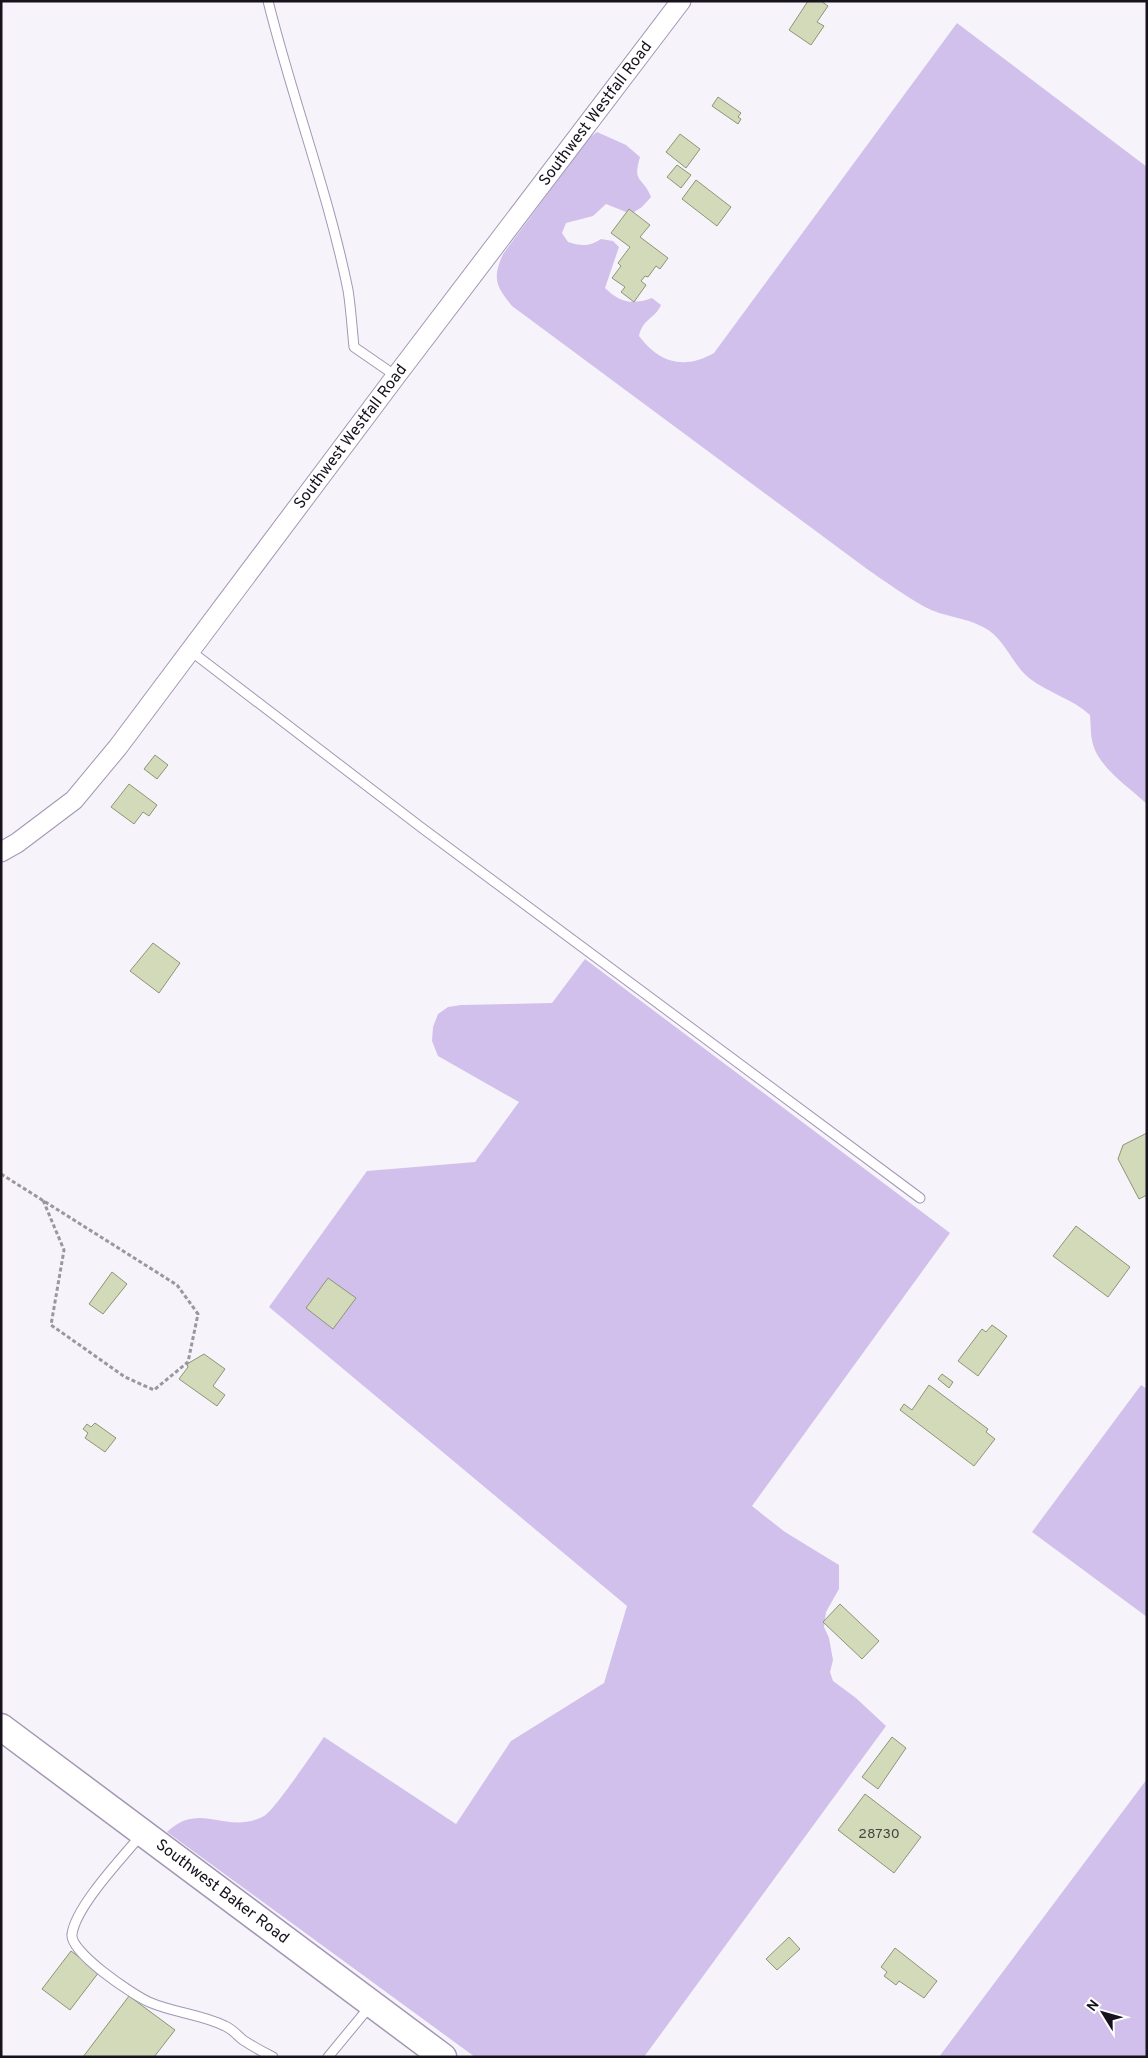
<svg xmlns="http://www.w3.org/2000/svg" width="1148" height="2058" font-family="Overpass,sans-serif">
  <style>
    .green { fill: #d1c0ec }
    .building { fill: #d2dab9; stroke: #8d9576 }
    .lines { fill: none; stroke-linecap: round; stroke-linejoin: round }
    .lane-casing { stroke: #a397b5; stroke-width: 11 }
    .street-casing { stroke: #a397b5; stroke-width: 21 }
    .secondary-casing { stroke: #a397b5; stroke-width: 29 }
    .path { stroke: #9b97a0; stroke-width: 3; stroke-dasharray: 4 2.5; stroke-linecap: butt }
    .lane { stroke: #fff; stroke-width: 9 }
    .street { stroke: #fff; stroke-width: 19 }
    .secondary { stroke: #fff; stroke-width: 26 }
    .labels { text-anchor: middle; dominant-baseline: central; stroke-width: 4; stroke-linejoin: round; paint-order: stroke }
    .number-label { font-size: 14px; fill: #464444 }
    .street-label { font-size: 16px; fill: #17121d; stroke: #fff }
  </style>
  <rect width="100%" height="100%" fill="#f6f4fa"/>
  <path class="green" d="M957 23 1147 167V804C1130 788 1105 772 1095 750 1090 739 1091 727 1090 715 1073 699 1048 693 1029 678 1011 663 1004 637 983 627 965 617 943 617 925 607 905 596 886 582 867 569L512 306C496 286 492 279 503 254L589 138 597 132 626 145 640 157C632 184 643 176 651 197L642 207 631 214 606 204 593 216 566 223 562 233 568 242C581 246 589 247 601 239L613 241 619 247 605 288C620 303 633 305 652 298L661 305C655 319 643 318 639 336 659 363 684 370 714 353Z
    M585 959 950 1233 752 1506 785 1532 839 1565V1589L826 1612 824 1627 829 1638 833 1660 830 1672 833 1681 856 1698 886 1726 644 2057H475L167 1832C201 1800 226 1836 264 1816 273 1812 315 1750 324 1737L456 1824 511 1741 604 1683 627 1606 269 1307 367 1171 475 1162 519 1102 438 1056 432 1041 433 1027 438 1014 448 1007 461 1005 552 1003Z
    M1141 1385 1147 1389V1617L1032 1532Z
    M1147 1779V2057H939Z"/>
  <path class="building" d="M808 1H821L828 6 817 22 824 26 811 45 789 30Z
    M718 97 741 113 738 117 741 119 738 124 712 106Z
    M680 134 700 149 686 168 666 152Z
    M677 165 691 175 681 188 667 177Z
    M696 180 731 207 717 226 682 199Z
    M629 209 650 225 640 237 668 258 660 269 656 266 648 277 645 276 641 281 646 285 634 302 621 292 625 287 612 278 621 266 618 263 630 247 611 233Z
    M155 755 168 765 157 779 144 769Z
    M129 784 157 805 149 816 143 812 134 824 111 807Z
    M153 943 180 963 159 993 130 971Z
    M1147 1133V1195L1139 1199 1118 1159 1123 1145Z
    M1076 1226 1130 1267 1108 1297 1053 1256Z
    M112 1272 127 1284 103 1314 89 1304Z
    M328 1278 356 1298 333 1329 306 1308Z
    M992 1325 1007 1336 978 1376 958 1361 982 1329 986 1332Z
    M204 1354 225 1369 213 1386 225 1395 217 1406 179 1379 188 1367 187 1364Z
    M942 1374 953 1382 949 1388 938 1379Z
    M929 1385 988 1429 986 1432 995 1439 974 1466 900 1410 904 1404 912 1410Z
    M95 1423 116 1438 105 1452 85 1438 88 1433 83 1429 87 1424 91 1427Z
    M840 1604 879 1641 862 1659 823 1622Z
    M892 1737 906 1748 878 1789 862 1777Z
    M865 1794 921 1837 894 1873 838 1830Z
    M789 1937 800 1949 777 1970 766 1959Z
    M895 1948 937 1981 924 1998 899 1981 896 1985 884 1976 887 1972 881 1967Z
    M71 1951 99 1972 70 2010 42 1989Z
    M129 1996 175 2030 154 2057H83Z"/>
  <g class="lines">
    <g class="lane-casing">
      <path id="lane" d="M268 1C292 98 328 192 348 290 351 309 352 328 354 347L396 376
        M192 652 422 828 920 1198
        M141 1835C122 1858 76 1906 72 1934 69 1952 133 1995 149 2002 174 2013 201 2014 225 2026 232 2029 237 2035 243 2040 252 2046 263 2052 273 2057
        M328 2057 371 2005"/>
    </g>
    <g class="street-casing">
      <path id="street" d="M1 852 17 843 74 800 118 747 396 376 681 1"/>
    </g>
    <g class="secondary-casing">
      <path id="secondary" d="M1 1727 443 2057"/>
    </g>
    <path class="path" d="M1 1174 177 1285 198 1314 188 1362 154 1390 125 1377 51 1325 64 1250 43 1200"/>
    <use href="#lane" class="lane"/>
    <use href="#street" class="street"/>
    <use href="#secondary" class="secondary"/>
  </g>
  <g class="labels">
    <g class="number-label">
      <text x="879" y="1834">28730</text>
    </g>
    <g class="street-label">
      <text transform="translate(596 114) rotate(-53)">Southwest Westfall Road</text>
      <text transform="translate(351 437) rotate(-53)">Southwest Westfall Road</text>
      <text transform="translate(222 1892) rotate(37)">Southwest Baker Road</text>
    </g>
  </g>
  <rect width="1148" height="2058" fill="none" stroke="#17121d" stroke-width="5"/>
  <g transform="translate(1103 2013) rotate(307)" stroke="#ffffff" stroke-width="4" paint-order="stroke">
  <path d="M0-4L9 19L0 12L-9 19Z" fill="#17121d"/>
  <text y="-8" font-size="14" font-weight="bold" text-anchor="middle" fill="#17121d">N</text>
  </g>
</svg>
